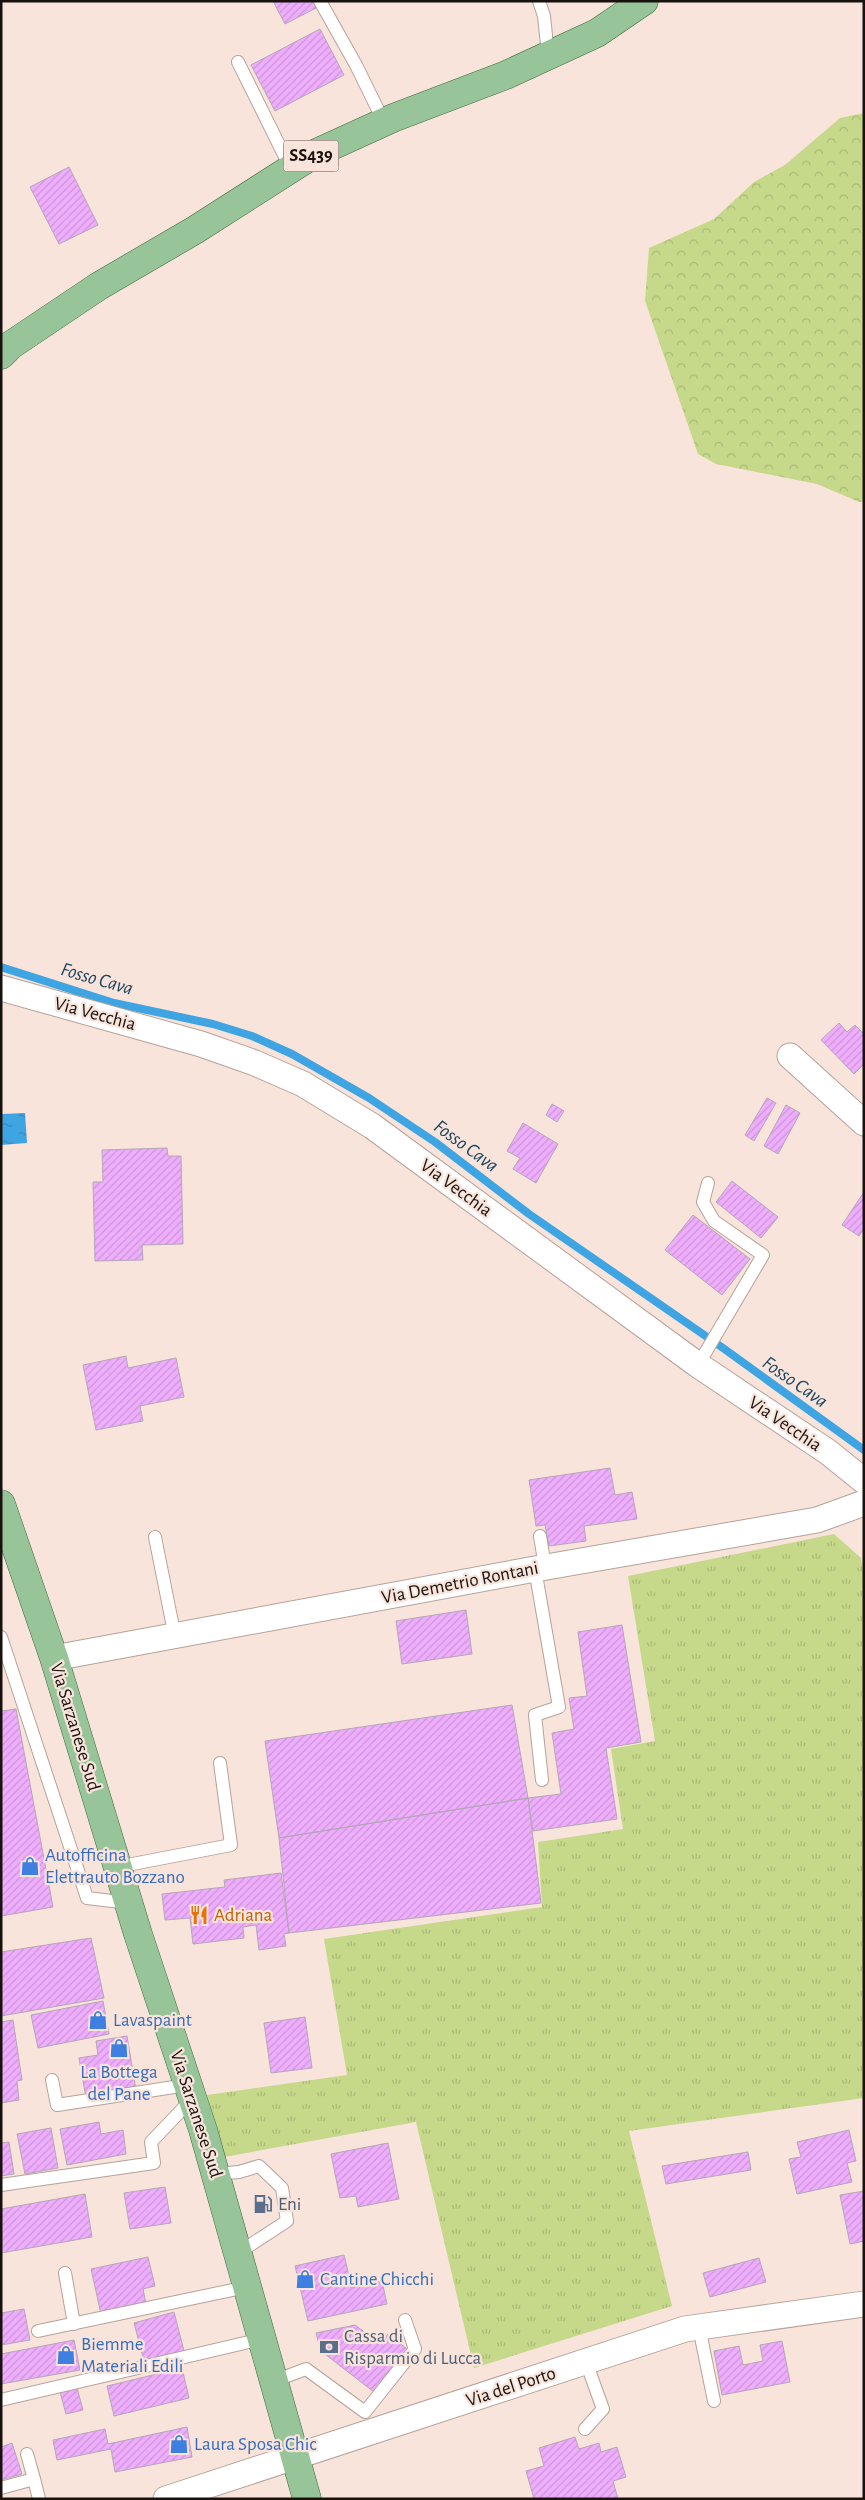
<svg xmlns="http://www.w3.org/2000/svg" width="865" height="2500" font-family="'Alegreya Sans',sans-serif">
  <style>
    .grass { fill: url(#grass-tufts) }
    .forest { fill: url(#forest-crowns) }
    .water { fill: url(#water-ripples) }
    .lines { fill: none; stroke-linecap: round; stroke-linejoin: round }
    .stream { stroke: #3fa5e2; stroke-width: 8 }
    .building { fill: url(#building-hatch); stroke: #b4a7b6 }
    .lane-casing { stroke: #b5a29a; stroke-width: 14 }
    .street-casing { stroke: #b5a29a; stroke-width: 27 }
    .primary-casing { stroke: #3d6c3c; stroke-width: 29 }
    .lane { stroke: #fff; stroke-width: 12 }
    .street { stroke: #fff; stroke-width: 25 }
    .primary { stroke: #97c499; stroke-width: 28 }
    .labels { text-anchor: middle; dominant-baseline: central; stroke-width: 4.5; stroke-linejoin: round; paint-order: stroke }
    .shield { fill: #f9e4db; stroke: #5c504c; stroke-width: 1 }
    .shield-label { font-size: 18px; font-weight: bold; fill: #18110e }
    .street-label { font-size: 19px; fill: #18110e; stroke: #f9e4db }
    .shop-label { font-size: 19px; fill: #366cbe; stroke: #f9e4db; text-anchor: start }
    .food-label { font-size: 19px; fill: #c56008; stroke: #f9e4db; text-anchor: start }
    .service-label { font-size: 19px; fill: #4e5e75; stroke: #f9e4db; text-anchor: start }
    .water-label { font-size: 20px; font-style: italic; fill: #1c455f; stroke: #f9e4db }
  </style>
  <defs>
    <pattern id="grass-tufts" width="24" height="20" patternUnits="userSpaceOnUse" patternTransform="scale(1.25)"><rect width="24" height="20" fill="#c6d98a"/><path d="M3 7l-1-3M5 7V3M7 7l1-3M15 17l-1-3M17 17v-4M19 17l1-3" fill="none" stroke="#a9b976"/></pattern>
    <pattern id="forest-crowns" width="20" height="18" patternUnits="userSpaceOnUse" patternTransform="scale(1.25)"><rect width="20" height="18" fill="#c6d98a"/><path d="M2 6a3 3 0 1 1 6 0M12 15a3 3 0 1 1 6 0" fill="none" stroke="#a9b976"/></pattern>
    <pattern id="water-ripples" width="26" height="14" patternUnits="userSpaceOnUse" patternTransform="scale(1.25)"><rect width="26" height="14" fill="#3fa5e2"/><path d="M2 4q2-2 4 0t4 0M15 11q2-2 4 0t4 0" fill="none" stroke="#3485b6"/></pattern>
    <pattern id="building-hatch" width="6" height="6" patternUnits="userSpaceOnUse" patternTransform="scale(1.25)"><rect width="6" height="6" fill="#efaefd"/><path d="M-1 1l2-2M0 6l6-6M5 7l2-2" fill="none" stroke="#cc95d8"/></pattern>
  </defs>
  <rect width="100%" height="100%" fill="#f9e4db"/>
  <path class="grass" d="M834 1534 861 1558 864 1577V2098L629 2131 672 2306 474 2368 416 2122 224 2157 207 2095 347 2075 324 1939 542 1907 538 1842 623 1829 611 1749 655 1741 628 1576Z"/>
  <path class="forest" d="M864 113V502H859L817 484 716 464 698 454 645 301 649 248 714 219 754 182 785 165 840 118Z"/>
  <path class="water" d="M25 1113 27 1143 1 1145V1114Z"/>
  <g class="lines">
    <path class="stream" d="M1 967 114 1003 213 1024 252 1036 292 1054 369 1098 435 1142 529 1214 723 1348 864 1450"/>
  </g>
  <path class="building" d="M273 1H316L318 7 285 24Z
    M320 29 344 75 275 111 251 65Z
    M69 167 98 225 59 244 30 187Z
    M839 1023 847 1032 855 1025 864 1034V1064L854 1074 821 1040Z
    M767 1098 776 1103 754 1141 745 1135Z
    M552 1104 564 1111 557 1122 546 1115Z
    M786 1105 800 1113 778 1154 764 1146Z
    M523 1123 558 1144 536 1183 513 1169 520 1158 507 1151Z
    M167 1148 168 1156H181L183 1244 142 1245 143 1260 95 1261 93 1182H103L102 1150Z
    M732 1181 778 1217 761 1238 716 1202Z
    M864 1192V1229L859 1236 842 1225Z
    M693 1215 750 1259 722 1295 665 1250Z
    M126 1356 128 1368 176 1358 184 1397 140 1406 143 1421 96 1430 83 1365Z
    M610 1468 615 1495 632 1492 637 1519 584 1526 586 1541 549 1546 545 1525 536 1526 529 1480Z
    M466 1610 472 1654 402 1664 396 1621Z
    M622 1625 641 1742 606 1748 617 1819 533 1831 528 1798 561 1794 552 1733 574 1729 569 1698 587 1696 578 1632Z
    M512 1705 528 1798 279 1838 265 1741Z
    M16 1709 53 1907 1 1916V1711Z
    M528 1798 541 1903 289 1933 279 1838Z
    M281 1873 289 1933 284 1934 286 1946 259 1950 256 1925 243 1927 244 1938 193 1944 190 1918 165 1920 162 1894 225 1887 224 1880Z
    M91 1938 104 1998 1 2016V1952Z
    M103 2001 109 2034 38 2048 31 2015Z
    M305 2017 312 2068 271 2073 264 2023Z
    M13 2020 22 2080 17 2081 19 2100 1 2103V2022Z
    M127 2036 136 2090 86 2098 79 2058 98 2055 96 2041Z
    M99 2122 101 2134 123 2130 126 2154 67 2165 60 2129Z
    M51 2128 58 2168 25 2174 17 2134Z
    M849 2130 856 2161 847 2163 852 2182 797 2194 789 2159 801 2157 797 2142Z
    M9 2142 14 2174 1 2176V2143Z
    M388 2143 399 2199 358 2207 356 2196 340 2198 331 2154Z
    M748 2152 751 2170 666 2184 662 2166Z
    M165 2187 171 2223 130 2229 124 2193Z
    M864 2191V2241L850 2244 840 2195Z
    M85 2194 92 2237 1 2253V2209Z
    M344 2255 352 2288 382 2281 387 2304 308 2321 295 2266Z
    M148 2257 155 2286 143 2289 146 2304 101 2314 91 2269Z
    M759 2258 766 2282 710 2297 703 2273Z
    M24 2309 30 2340 1 2345V2313Z
    M174 2312 184 2351 144 2361 134 2323Z
    M355 2325 380 2344 388 2334 407 2349 374 2392 321 2351 316 2333Z
    M74 2340 80 2370 1 2384V2354Z
    M782 2341 790 2382 722 2395 714 2351 739 2346 743 2365 763 2361 760 2345Z
    M182 2368 189 2398 114 2416 107 2386Z
    M77 2388 83 2410 66 2414 60 2392Z
    M187 2427 192 2457 115 2472 111 2449 57 2460 53 2440 105 2429 108 2444Z
    M575 2437 579 2449 599 2443 601 2452 617 2447 626 2477 613 2481 618 2499H534L526 2471 544 2466 539 2448Z
    M12 2443 22 2474 1 2480V2447Z"/>
  <g class="lines">
    <g class="lane-casing">
      <path id="lane" d="M320 1 356 65 384 122
        M539 1 544 16 548 55
        M238 62 291 169
        M698 1365 763 1255 714 1221 703 1202 708 1183
        M540 1536 545 1567
        M155 1537 175 1637
        M535 1569 559 1707 535 1715 542 1780
        M1 1637 87 1898 129 1903
        M117 1867 231 1845 220 1763
        M52 2080 57 2105 187 2085
        M215 2174 239 2172 259 2166 282 2188 287 2221 238 2253
        M1 2185 154 2163 151 2142 192 2099
        M65 2273 74 2324
        M699 2327 714 2401
        M38 2331 247 2287
        M274 2381 306 2369 365 2412 415 2349 405 2320
        M1 2400 262 2339
        M585 2429 603 2409 586 2362
        M27 2454 34 2479
        M1 2488 34 2479 39 2499"/>
    </g>
    <g class="street-casing">
      <path id="street" d="M1 988 201 1044 255 1063 303 1084 372 1126 698 1365 828 1452 864 1481
        M790 1056 864 1123
        M54 1658 535 1569 817 1520 864 1503
        M166 2499 685 2329 864 2304"/>
    </g>
    <g class="primary-casing">
      <path id="primary" d="M1 355 11 345 99 286 195 230 314 154 393 118 506 75 597 33 644 1
        M1 1504 54 1658 138 1934 203 2130 307 2499"/>
    </g>
    <use href="#lane" class="lane"/>
    <use href="#street" class="street"/>
    <use href="#primary" class="primary"/>
  </g>
  <defs>
    <g id="shop-bare" transform="scale(1.5)"><path d="M-5-2.5h2.3a2.7 3.5 0 0 1 5.4 0H5L5.5 6h-11ZM-1.5-2.5h3a1.5 2.3 0 0 0-3 0Z" fill="#3f7fe0" stroke="#f9e4db" stroke-width="2.5" paint-order="stroke"/></g>
    <g id="restaurant-bare" transform="scale(1.5)"><path d="M-5-6h1v4h1v-4h1v4h1v-4h1v5L-1.5 .5V6h-2V.5L-5-1ZM5-6V6H3V1.5H1.5Q1.5-4 5-6Z" fill="#e8710a" stroke="#f9e4db" stroke-width="2.5" paint-order="stroke"/></g>
    <g id="fuel-bare" transform="scale(1.5)"><path d="M-5.5-6h7V0h2V4h1.3V-2.5L3-4.5l.8-.8L6-3V5H2.5V1h-1V6h-7ZM-4.2-4.7v3.2H.2V-4.7Z" fill="#5c6f8a" stroke="#f9e4db" stroke-width="2.5" paint-order="stroke"/></g>
    <g id="bank-bare" transform="scale(1.5)"><path d="M-6-4H6V4H-6ZM0-2.3a2.3 2.3 0 1 0 0 4.6a2.3 2.3 0 1 0 0-4.6Z" fill="#5c6f8a" stroke="#f9e4db" stroke-width="2.5" paint-order="stroke"/></g>
  </defs>
  <g fill-rule="evenodd">
    <use href="#shop-bare" x="30" y="1866"/>
    <use href="#restaurant-bare" x="199" y="1915"/>
    <use href="#shop-bare" x="98" y="2020"/>
    <use href="#shop-bare" x="119" y="2048"/>
    <use href="#fuel-bare" x="263" y="2204"/>
    <use href="#shop-bare" x="305" y="2279"/>
    <use href="#bank-bare" x="329" y="2347"/>
    <use href="#shop-bare" x="66" y="2355"/>
    <use href="#shop-bare" x="179" y="2444"/>
  </g>
  <g class="labels">
    <rect class="shield" x="283.5" y="140.5" width="55" height="31" rx="4"/>
    <g class="shield-label">
      <text x="311" y="156">SS439</text>
    </g>
    <g class="street-label">
      <text transform="translate(95 1014) rotate(15)">Via Vecchia</text>
      <text transform="translate(456 1188) rotate(36)">Via Vecchia</text>
      <text transform="translate(785 1424) rotate(34)">Via Vecchia</text>
      <text transform="translate(460 1583) rotate(-11)">Via Demetrio Rontani</text>
      <text transform="translate(75 1727) rotate(73)">Via Sarzanese Sud</text>
      <text transform="translate(196 2114) rotate(72)">Via Sarzanese Sud</text>
      <text transform="translate(511 2387) rotate(-18)">Via del Porto</text>
    </g>
    <g class="shop-label">
      <text x="45" y="1855">Autofficina<tspan x="45" dy="22">Elettrauto Bozzano</tspan></text>
      <text x="113" y="2020">Lavaspaint</text>
      <text x="119" y="2072" text-anchor="middle">La Bottega<tspan x="119" dy="22">del Pane</tspan></text>
      <text x="320" y="2279">Cantine Chicchi</text>
      <text x="81" y="2344">Biemme<tspan x="81" dy="22">Materiali Edili</tspan></text>
      <text x="194" y="2444">Laura Sposa Chic</text>
    </g>
    <g class="food-label">
      <text x="214" y="1915">Adriana</text>
    </g>
    <g class="service-label">
      <text x="278" y="2204">Eni</text>
      <text x="344" y="2336">Cassa di<tspan x="344" dy="22">Risparmio di Lucca</tspan></text>
    </g>
    <g class="water-label">
      <text transform="translate(97 979) rotate(16)">Fosso Cava</text>
      <text transform="translate(466 1146) rotate(36)">Fosso Cava</text>
      <text transform="translate(795 1382) rotate(35)">Fosso Cava</text>
    </g>
  </g>
  <rect width="865" height="2500" fill="none" stroke="#18110e" stroke-width="5"/>
</svg>
